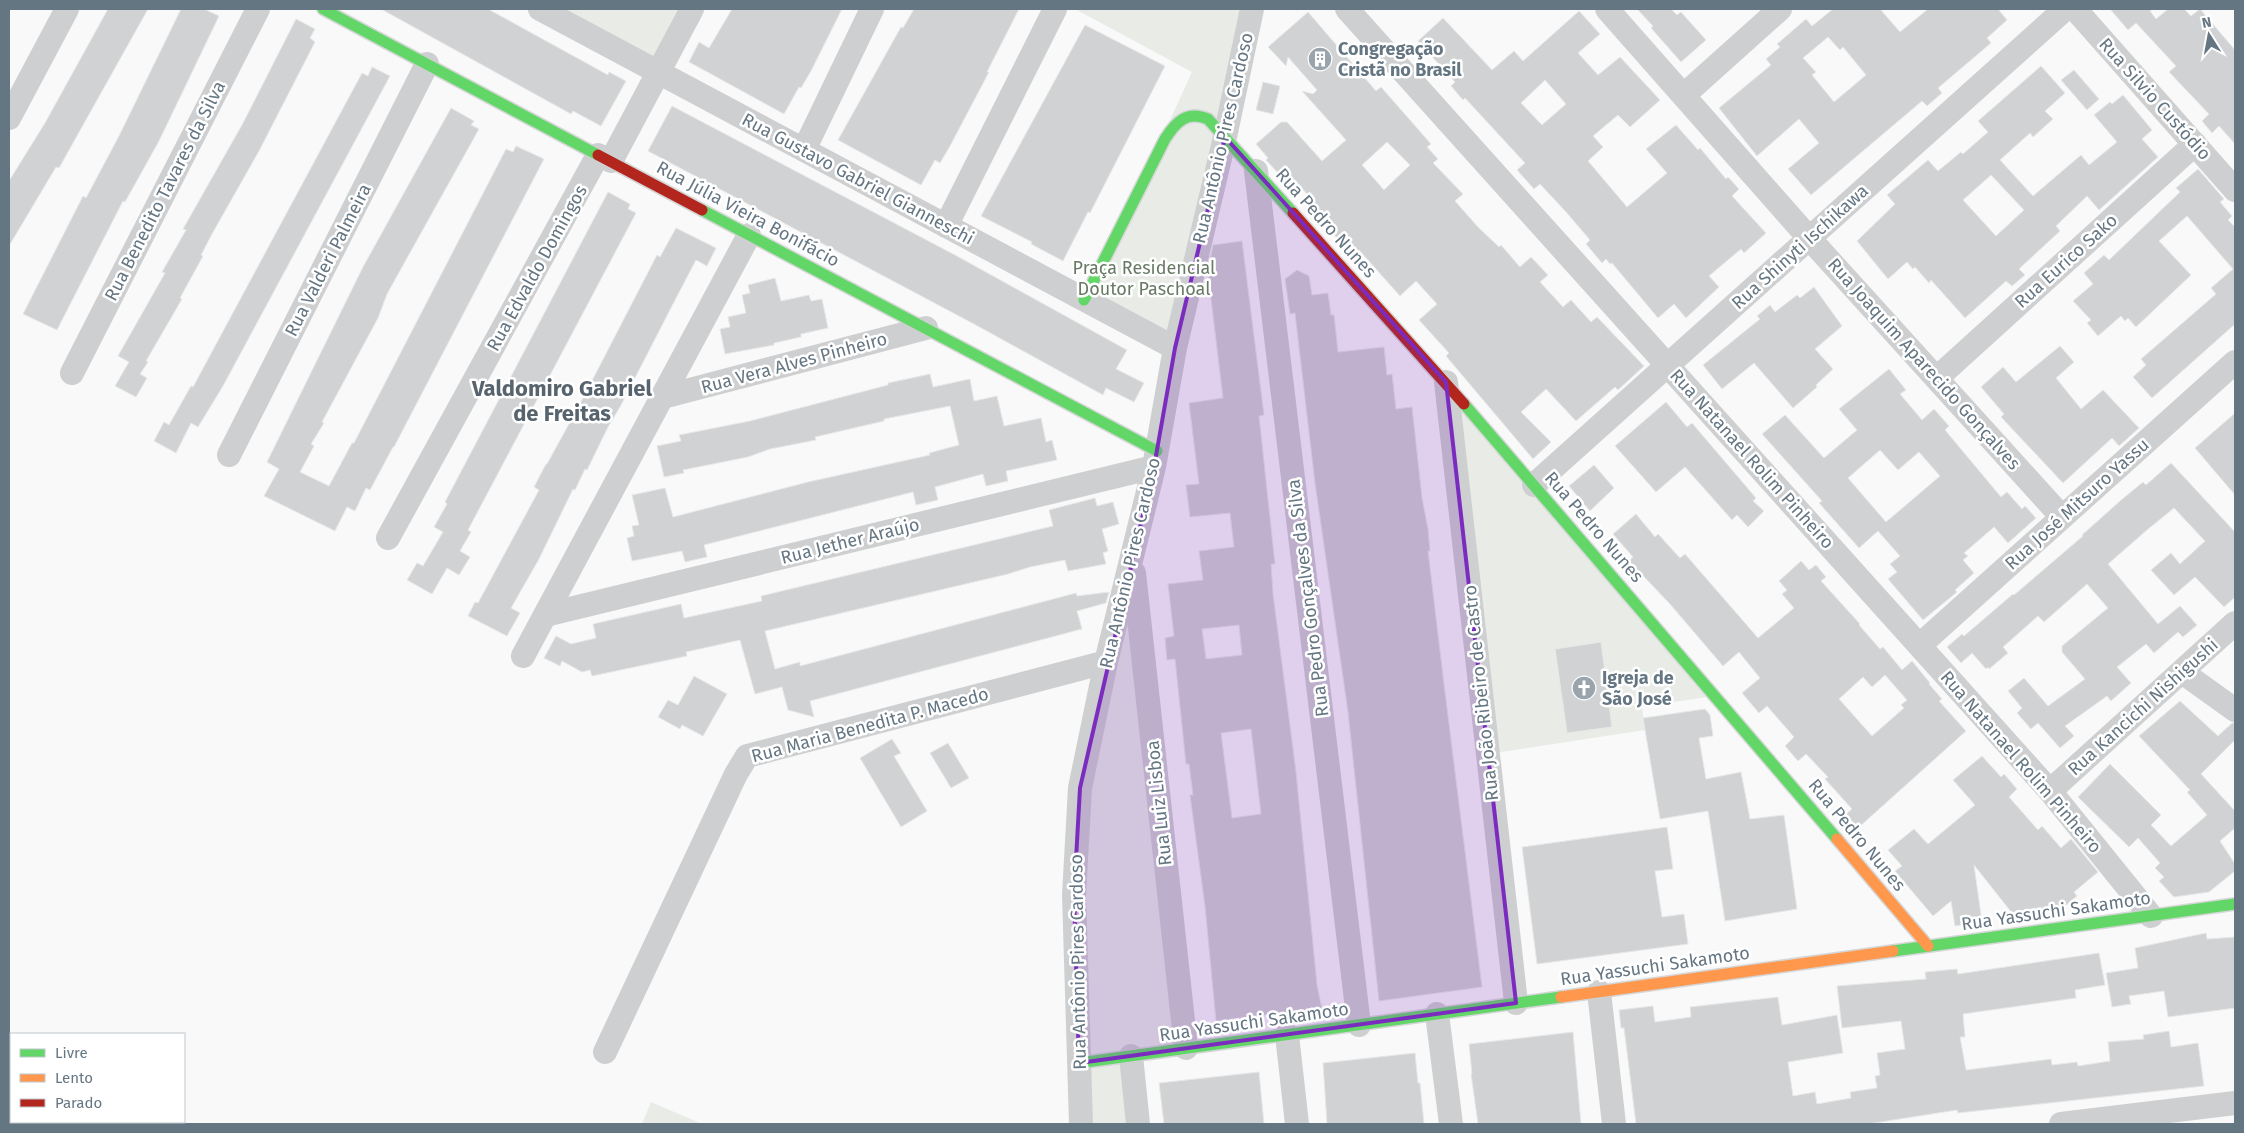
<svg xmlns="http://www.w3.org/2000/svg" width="2244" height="1133" font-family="'Fira Sans',sans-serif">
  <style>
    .green { fill: #e8ebe6 }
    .building { fill: #d0d2d3; stroke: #e8e8e8; fill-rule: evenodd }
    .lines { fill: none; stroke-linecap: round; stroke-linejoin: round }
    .fast-casing { stroke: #d5d6d7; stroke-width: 14 }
    .slow-casing { stroke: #d5d6d7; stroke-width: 14 }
    .jam-casing { stroke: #d5d6d7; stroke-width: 14 }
    .street { stroke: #cecfd0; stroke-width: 24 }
    .fast { stroke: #63d668; stroke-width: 11 }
    .slow { stroke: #ff974d; stroke-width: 11 }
    .jam { stroke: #b3261e; stroke-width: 11 }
    .marked { fill: #7b2cbf; fill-opacity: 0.2; stroke: #7b2cbf; stroke-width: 4; stroke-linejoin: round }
    .labels { text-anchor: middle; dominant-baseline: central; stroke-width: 5; stroke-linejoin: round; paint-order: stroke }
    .poi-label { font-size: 18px; font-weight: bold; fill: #657683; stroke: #fff; text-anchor: start }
    .street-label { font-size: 18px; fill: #657683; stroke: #fff }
    .park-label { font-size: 18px; fill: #687a64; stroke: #fff }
    .district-label { font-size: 22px; font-weight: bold; fill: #57646e; stroke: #fff }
  </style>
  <rect width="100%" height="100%" fill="#f9f9f9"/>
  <path class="green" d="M540 9H692L659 73Z
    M1075 9H1249L1172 343 1089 298 1192 72Z
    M1452 398 1706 697 1642 707 1645 730 1494 753Z
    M1134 576 1186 1048 1131 1056 1138 1124H1081L1079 803Z
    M651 1102 702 1124H642Z"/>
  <path class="building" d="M108 9H148L59 168 56 167 9 246V181L45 123Z
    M181 9H204L219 16 159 141 125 202 123 201 57 330 23 314 83 196 86 198 119 136Z
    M381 9H488L608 75 609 72 626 81 601 126 573 111 571 114Z
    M732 9H842L811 71 801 88 799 87 784 114 689 62 699 42 709 48Z
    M914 9H1019L987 72H989L950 146 940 163 935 160 921 185 838 140 901 27 903 28Z
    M1637 9H1671L1677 15 1681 12 1706 40 1681 62 1651 28 1653 26Z
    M1833 9H1880L1900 32 1928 9H1998L2007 20 1987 38 1991 43 1938 88 1942 93 1927 106 1922 101 1811 195 1788 169 1819 143 1799 119 1757 156 1719 108 1771 65 1766 59 1780 47 1777 44 1806 19 1812 26ZM1828 37 1840 50 1843 47 1866 75 1834 102 1812 75 1816 72 1803 58Z
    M2110 9H2153L2150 11 2156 19 2168 9H2184L2191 16 2200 9 2235 50V144L2219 126 2212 133 2202 121 2209 114 2169 72 2176 66 2136 23 2128 30Z
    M1579 11 1600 34 1578 53 1598 75 1620 57 1660 100 1630 127 1618 115 1593 136 1603 147 1588 161 1627 207 1667 173 1646 149 1676 125 1698 150 1700 148 1726 179 1728 177 1739 189 1732 196 1766 233 1744 253 1741 249 1709 276 1719 287 1686 318 1674 304 1658 318 1612 263 1610 264 1606 259 1602 263 1586 244 1590 240 1567 213 1540 184 1534 189 1517 170 1525 163 1465 98 1463 100 1451 86 1455 82 1418 41 1443 18 1492 70 1514 51 1523 61ZM1545 80 1566 104 1542 125 1521 103Z
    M1308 12 1376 91 1381 87 1431 144 1427 147 1438 159 1433 163 1463 194 1455 201 1478 227 1499 247 1501 245 1520 267 1531 257 1548 275 1540 282 1563 307 1571 300 1591 322 1597 317 1644 366 1618 390 1615 387 1576 421 1546 389 1521 412 1551 442 1533 459 1446 356 1449 353 1419 320 1437 304 1416 281 1400 296 1359 250 1353 256 1314 213 1319 208 1295 180 1289 185 1266 160 1268 158 1256 144 1281 122H1287L1322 161 1346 140 1302 91 1313 94 1317 90 1288 57 1286 66 1268 47ZM1387 142 1410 165 1384 190 1362 165Z
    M296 19 315 29 310 38 315 42 259 151 212 234 201 255 203 256 180 298 182 299 146 361 148 362 140 374 147 378 136 397 115 386 129 362 118 356 165 273 162 272 186 230 183 229 242 125Z
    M1085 25 1165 66 1090 213 1088 212 1063 261 1031 244 1032 242 981 216Z
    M2041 66 2065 93 2045 111 2053 119 2033 137 2030 133 2000 160 2033 196 2081 155 2089 165 2117 142 2094 115 2110 102 2112 104 2123 95 2152 130 2142 139 2158 157 2099 210 2087 196 2056 226 2060 231 2019 269 2025 275 2012 286 2006 281 1965 318 1931 280 1929 283 1915 267 1913 269 1907 262 1888 279 1857 241 1895 204 1887 195 1928 160 1938 171 1961 152 1963 154 1988 132 1978 121ZM1991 175 2024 210 1996 236 1963 200Z
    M372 67 390 76 223 386 198 427 191 423 176 453 154 441 164 422 169 425 191 386 193 387 362 73 368 76Z
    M2074 70 2099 99 2087 110 2061 80Z
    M1263 82 1280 86 1273 114 1256 110Z
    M672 106 955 255 1127 350 1116 369 1144 383 1134 402 1106 388 1103 395 974 324 648 151Z
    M451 108 474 121 471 125 479 129 387 294 378 318 322 422 324 423 311 444 314 446 300 472 329 486 352 443H354L506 149 513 152 516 146 544 159 394 447H393L370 490 366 488 355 511 347 507 335 531 264 496 279 469 267 462 363 267Z
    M2198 169 2224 199 2220 202 2232 216 2228 220 2235 227V324L2152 398 2133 377 2146 365 2141 359 2216 294 2211 288 2233 269 2187 216 2159 241 2191 275 2136 327 2128 318 2125 321 2121 316 2098 336 2087 323 2091 320 2073 301 2093 284 2084 273 2104 255 2109 260 2180 192 2176 188Z
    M608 192 630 204 628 209 636 213 468 530 471 532 460 551 470 557 459 575 447 568 432 594 407 580 417 563 423 566 443 532 434 527 447 504 445 502Z
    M676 228 716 248 707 266 696 260 674 302 620 407 608 427 587 470 585 469 575 490 573 489 539 559 511 608 520 613 507 636 468 616 475 602 478 603 539 490 534 487 546 464H547L581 402 657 255 660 257Z
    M1242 241 1264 415 1259 416 1275 564H1271L1273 594 1296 772 1317 985 1323 1014 1290 1018 1289 1012 1216 1021 1205 906 1190 795H1193L1189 764H1186L1175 659 1167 660 1165 638 1174 636 1168 584 1203 580 1199 551 1234 547 1230 513 1190 517 1186 485 1199 484 1189 403 1223 398 1208 274 1211 255 1213 245ZM1239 625 1242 655 1206 659 1202 629ZM1251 729 1261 814 1232 818 1221 733Z
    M1297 270 1309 276 1312 295 1328 293 1331 315H1334L1338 352 1384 347 1387 375 1392 374 1396 409 1412 407 1422 498 1428 529 1430 551H1428L1443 676 1482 987 1379 1001 1348 712 1315 483 1295 313 1290 314 1285 279Z
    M775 278 781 301 809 295 811 301 822 299 828 328 801 334V337L774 343V345L725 354 720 329 730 327 728 317 746 313 742 295 750 293 748 285Z
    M1814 287 1842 326 1815 349 1833 369 1816 385 1817 387 1793 408 1754 363 1722 389 1703 365 1760 319 1757 316 1770 305 1775 312 1797 295 1800 298Z
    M2060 346 2074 362 2056 378 2081 409 2103 390 2139 428 2119 446 2112 438 2063 483 2001 417 2004 414 1981 387 2003 367 2016 382Z
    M1889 369 1906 390 1900 394 1922 420 1934 409 1949 426 1945 430 2001 497 2007 492 2022 509 2025 506 2036 518 2008 543 1994 527 1964 553 1968 556 1963 560 1974 573 1955 590 1957 592 1923 620 1888 579 1897 572 1890 564 1900 556 1878 531 1859 548 1819 503 1822 501 1762 434 1785 415 1824 458 1857 430 1839 409ZM1880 450 1898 470 1919 452 1940 476 1886 522 1848 478Z
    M930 374 933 387 970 379 974 401 997 396 1004 426 1041 418 1046 442 1052 440 1057 460 1006 471 1008 481 986 486 983 474 935 487 938 500 916 505 913 492 704 545 707 557 685 562 682 551 632 561 627 538 634 536 632 526 639 525 632 495 665 488 673 517 808 482 930 455 929 453 959 445 950 406 884 419V421L815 437 816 440 770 449 748 457 683 470 684 473 664 477 657 446 681 441 679 435 750 421 888 385V383Z
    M1666 402 1687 427 1692 423 1756 498 1753 501 1764 511 1748 527 1737 515 1732 520 1685 467 1656 492 1615 446Z
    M2235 413V495L2195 448Z
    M2171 463 2235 532V597L2224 607 2195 577 2174 595 2151 570 2171 553 2180 564 2205 541 2174 508 2147 530 2108 564 2158 624 2180 606 2197 625 2183 637 2178 632 2154 653 2146 644 2117 667 2131 683 2111 701 2107 696 2065 726 2074 736 2060 748 2038 723 2031 729 2017 713 2022 708 2008 691 2024 678 2048 706 2085 679 2062 652V646L2108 608 2087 584 2044 622 2038 616 2003 647 2008 653 1989 669 1988 667 1986 669 1972 653 1961 663 1947 647 1962 634 1964 636 2013 594 2014 595 2083 536 2082 535 2120 501 2143 482 2146 485Z
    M1594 465 1614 488 1590 511 1569 486Z
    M1095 498 1097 506 1113 502 1119 524 1102 529 1108 551 1103 553 1106 564 1068 571 1065 560 1030 567 1008 574 765 631 775 669 800 662V666L1076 593 1077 596 1109 592 1106 603 1077 611 1082 629 810 701 814 717 788 710 782 687 755 694 740 640 686 652 687 656 592 676 590 670 582 672 562 661 560 666 544 658 556 636 571 644 596 638 593 624 681 604 684 618 762 601 761 596 1053 526 1049 510Z
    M1636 514 1655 537 1658 534 1680 558 1685 554 1758 638 1794 608 1782 594 1787 590 1779 581 1801 561 1809 570 1816 565 1826 577 1821 581 1860 624 1859 625 1880 649 1883 647 1902 670 1912 661 1930 683 1929 684 1942 699 1939 701 1966 731 1858 828 1846 814 1852 809 1825 779 1828 777 1806 754 1798 761 1785 746 1794 737 1767 706 1759 713 1742 693 1760 678 1739 652 1723 666 1670 604 1629 561 1633 557 1613 534ZM1885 675 1907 700 1901 705 1904 708 1872 736 1839 699 1863 677 1872 687Z
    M1601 642 1612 727 1567 733 1555 649Z
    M694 676 727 694 703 736 682 725 680 729 658 717 668 700 678 705Z
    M2180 701 2218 736 2232 723H2235V740L2201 774 2235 811V828L2220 841 2235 864V871L2209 892 2174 897 2159 881 2164 877 2155 868 2160 863 2138 838 2129 847 2078 797 2110 764 2161 815 2151 825 2171 846 2207 815 2187 792 2190 790 2139 736Z
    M1705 709 1710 715 1713 736 1699 738 1706 779 1741 772 1750 819 1784 815 1797 909 1725 921 1708 811 1660 819 1643 718Z
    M892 739 901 753 894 756 927 811 901 827 860 758Z
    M948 743 969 778 951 788 930 753Z
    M1982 756 2001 777 2004 774 2017 789 2009 797 2038 830 2042 826 2061 848 2071 839 2098 872 2074 892 2077 896 2058 912 2051 905 2039 915 2035 916 2030 909 2016 918 1974 865 1982 922 1955 926 1951 901 1933 916 1895 871 1902 866 1888 850 1914 829 1928 844 1975 805 1953 780Z
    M1667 827 1673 869 1655 871 1662 917 1684 914 1688 944 1537 964 1522 847Z
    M2206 933 2207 939 2235 937V1008L2168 1017 2164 991 2129 996 2131 1004 2112 1007 2106 973 2138 968 2135 948Z
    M2099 953 2105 985 2075 990 2076 998 1963 1014 1965 1037H1960L1966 1070 2051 1059 2052 1065 2077 1062 2078 1066 2110 1061 2108 1042 2144 1039 2143 1035 2169 1031 2171 1047 2198 1043 2204 1086 1958 1113 1957 1110 1868 1124H1636L1624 1028H1621L1619 1010 1653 1006 1655 1022 1691 1017 1690 1007 1778 997 1782 1025 1837 1015 1843 1053 1788 1062 1793 1096 1815 1092 1817 1104 1851 1098 1850 1092 1877 1088 1875 1076 1880 1075 1877 1053 1905 1049 1901 1021 1842 1028 1837 986 1926 979 1925 972 1957 969 1958 974Z
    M1573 1032 1581 1124H1478L1471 1074H1472L1469 1044Z
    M1415 1053 1418 1083H1420L1424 1124H1327L1323 1063Z
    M1259 1072 1264 1124H1164L1159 1083Z"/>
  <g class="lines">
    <g class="fast-casing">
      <path id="fast" d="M323 9 598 155
        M702 210 1157 451
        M1084 300 1165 139C1176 122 1187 110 1208 119L1293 213
        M1464 404 1837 839
        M1893 951 2235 904
        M1079 1063 1561 997"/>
    </g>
    <g class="slow-casing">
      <path id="slow" d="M1837 839 1928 946
        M1561 997 1893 951"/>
    </g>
    <g class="jam-casing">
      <path id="jam" d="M598 155 702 210
        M1293 213 1464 404"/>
    </g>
    <path class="street" d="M540 9 1175 348
      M1347 9 2050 791 2151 916
      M1607 9 1809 238 2062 517
      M2075 9 2235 190
      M1684 95 1780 9
      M9 118 67 9
      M804 150 872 9
      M611 161 692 9
      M1256 171 1359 1025
      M946 226 1055 9
      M72 373 258 9
      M1937 378 2195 144
      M1446 382 1516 1003
      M663 397 926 328
      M229 455 427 64
      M1534 485 2065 9
      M388 538 598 155
      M1134 573 1186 1048
      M545 615 1154 467
      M1920 645 2235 362
      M523 656 749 235
      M2182 672 2235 710
      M2050 791 2235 623
      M1599 992 1614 1124
      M1437 1014 1451 1124
      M1287 1035 1297 1124
      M605 1052 736 774 747 756 1106 662
      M1131 1056 1138 1124
      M1081 1124 1074 895 1080 788 1106 662 1154 467 1175 348 1225 137 1252 9
      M2061 1124 2235 1103"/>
    <use href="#fast" class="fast"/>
    <use href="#slow" class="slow"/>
    <use href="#jam" class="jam"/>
  </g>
  <path class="marked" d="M1225 137 1446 382 1516 1003 1079 1063 1074 895 1080 788 1154 467 1175 348Z"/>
  <defs>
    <g id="building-disc" transform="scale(1.25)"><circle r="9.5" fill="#99a4ac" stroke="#fff"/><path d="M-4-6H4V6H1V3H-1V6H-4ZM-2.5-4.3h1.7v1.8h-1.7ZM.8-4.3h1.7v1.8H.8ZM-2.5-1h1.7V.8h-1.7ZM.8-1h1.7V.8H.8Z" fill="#fff"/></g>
    <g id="church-disc" transform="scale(1.25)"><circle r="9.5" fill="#99a4ac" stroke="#fff"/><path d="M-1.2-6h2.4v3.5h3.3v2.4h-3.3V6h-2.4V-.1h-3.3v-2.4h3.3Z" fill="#fff"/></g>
  </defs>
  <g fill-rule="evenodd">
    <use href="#building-disc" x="1320" y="59"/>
    <use href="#church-disc" x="1584" y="688"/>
  </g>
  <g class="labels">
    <g class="poi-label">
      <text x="1338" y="49">Congregação<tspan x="1338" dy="21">Cristã no Brasil</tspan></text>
      <text x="1602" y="678">Igreja de<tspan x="1602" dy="21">São José</tspan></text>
    </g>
    <g class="street-label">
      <text transform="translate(2155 99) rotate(48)">Rua Silvio Custódio</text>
      <text transform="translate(1223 138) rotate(-77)">Rua Antônio Pires Cardoso</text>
      <text transform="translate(858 179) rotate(28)">Rua Gustavo Gabriel Gianneschi</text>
      <text transform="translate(165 191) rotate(-63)">Rua Benedito Tavares da Silva</text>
      <text transform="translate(748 214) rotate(28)">Rua Júlia Vieira Bonifácio</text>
      <text transform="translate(1326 223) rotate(48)">Rua Pedro Nunes</text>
      <text transform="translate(1800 247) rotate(-42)">Rua Shinyti Ischikawa</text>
      <text transform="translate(328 260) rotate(-63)">Rua Valderi Palmeira</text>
      <text transform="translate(2066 261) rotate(-42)">Rua Eurico Sako</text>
      <text transform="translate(537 268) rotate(-61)">Rua Edvaldo Domingos</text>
      <text transform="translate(794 363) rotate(-15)">Rua Vera Alves Pinheiro</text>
      <text transform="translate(1924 364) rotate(48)">Rua Joaquim Aparecido Gonçalves</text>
      <text transform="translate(1752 459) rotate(48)">Rua Natanael Rolim Pinheiro</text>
      <text transform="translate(2077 504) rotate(-42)">Rua José Mitsuro Yassu</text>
      <text transform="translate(1594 527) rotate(49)">Rua Pedro Nunes</text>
      <text transform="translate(850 541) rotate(-14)">Rua Jether Araújo</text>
      <text transform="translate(1130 563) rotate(-77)">Rua Antônio Pires Cardoso</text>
      <text transform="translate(1308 598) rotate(-97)">Rua Pedro Gonçalves da Silva</text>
      <text transform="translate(1481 693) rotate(-96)">Rua João Ribeiro de Castro</text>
      <text transform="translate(2143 707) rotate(-42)">Rua Kancichi Nishigushi</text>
      <text transform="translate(870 725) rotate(-15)">Rua Maria Benedita P. Macedo</text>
      <text transform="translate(2021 762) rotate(49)">Rua Natanael Rolim Pinheiro</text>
      <text transform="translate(1159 803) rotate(-96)">Rua Luiz Lisboa</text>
      <text transform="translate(1857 835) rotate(50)">Rua Pedro Nunes</text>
      <text transform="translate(2056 911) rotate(-8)">Rua Yassuchi Sakamoto</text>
      <text transform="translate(1078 962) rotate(-91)">Rua Antônio Pires Cardoso</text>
      <text transform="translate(1655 966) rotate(-8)">Rua Yassuchi Sakamoto</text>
      <text transform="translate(1254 1022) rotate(-8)">Rua Yassuchi Sakamoto</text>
    </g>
    <g class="park-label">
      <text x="1144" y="268">Praça Residencial<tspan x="1144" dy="21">Doutor Paschoal</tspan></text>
    </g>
    <g class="district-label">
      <text x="562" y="388">Valdomiro Gabriel<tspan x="562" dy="25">de Freitas</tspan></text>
    </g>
  </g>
  <rect width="2244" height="1133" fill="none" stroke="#657683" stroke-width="20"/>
  <rect x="10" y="1033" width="175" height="90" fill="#ffffff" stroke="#c1c8cd"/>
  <rect x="20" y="1049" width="25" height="8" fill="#63d668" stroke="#c1c8cd"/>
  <text x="55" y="1058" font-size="15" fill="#657683">Livre</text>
  <rect x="20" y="1074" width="25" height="8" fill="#ff974d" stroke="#c1c8cd"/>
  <text x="55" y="1083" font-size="15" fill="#657683">Lento</text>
  <rect x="20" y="1099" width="25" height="8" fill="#b3261e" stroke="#c1c8cd"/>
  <text x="55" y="1108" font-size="15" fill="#657683">Parado</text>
  <g transform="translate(2209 35) rotate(349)" stroke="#ffffff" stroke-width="4" paint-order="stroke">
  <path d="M0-4L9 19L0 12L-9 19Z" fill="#657683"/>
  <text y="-8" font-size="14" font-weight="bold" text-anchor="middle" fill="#657683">N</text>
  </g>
</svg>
